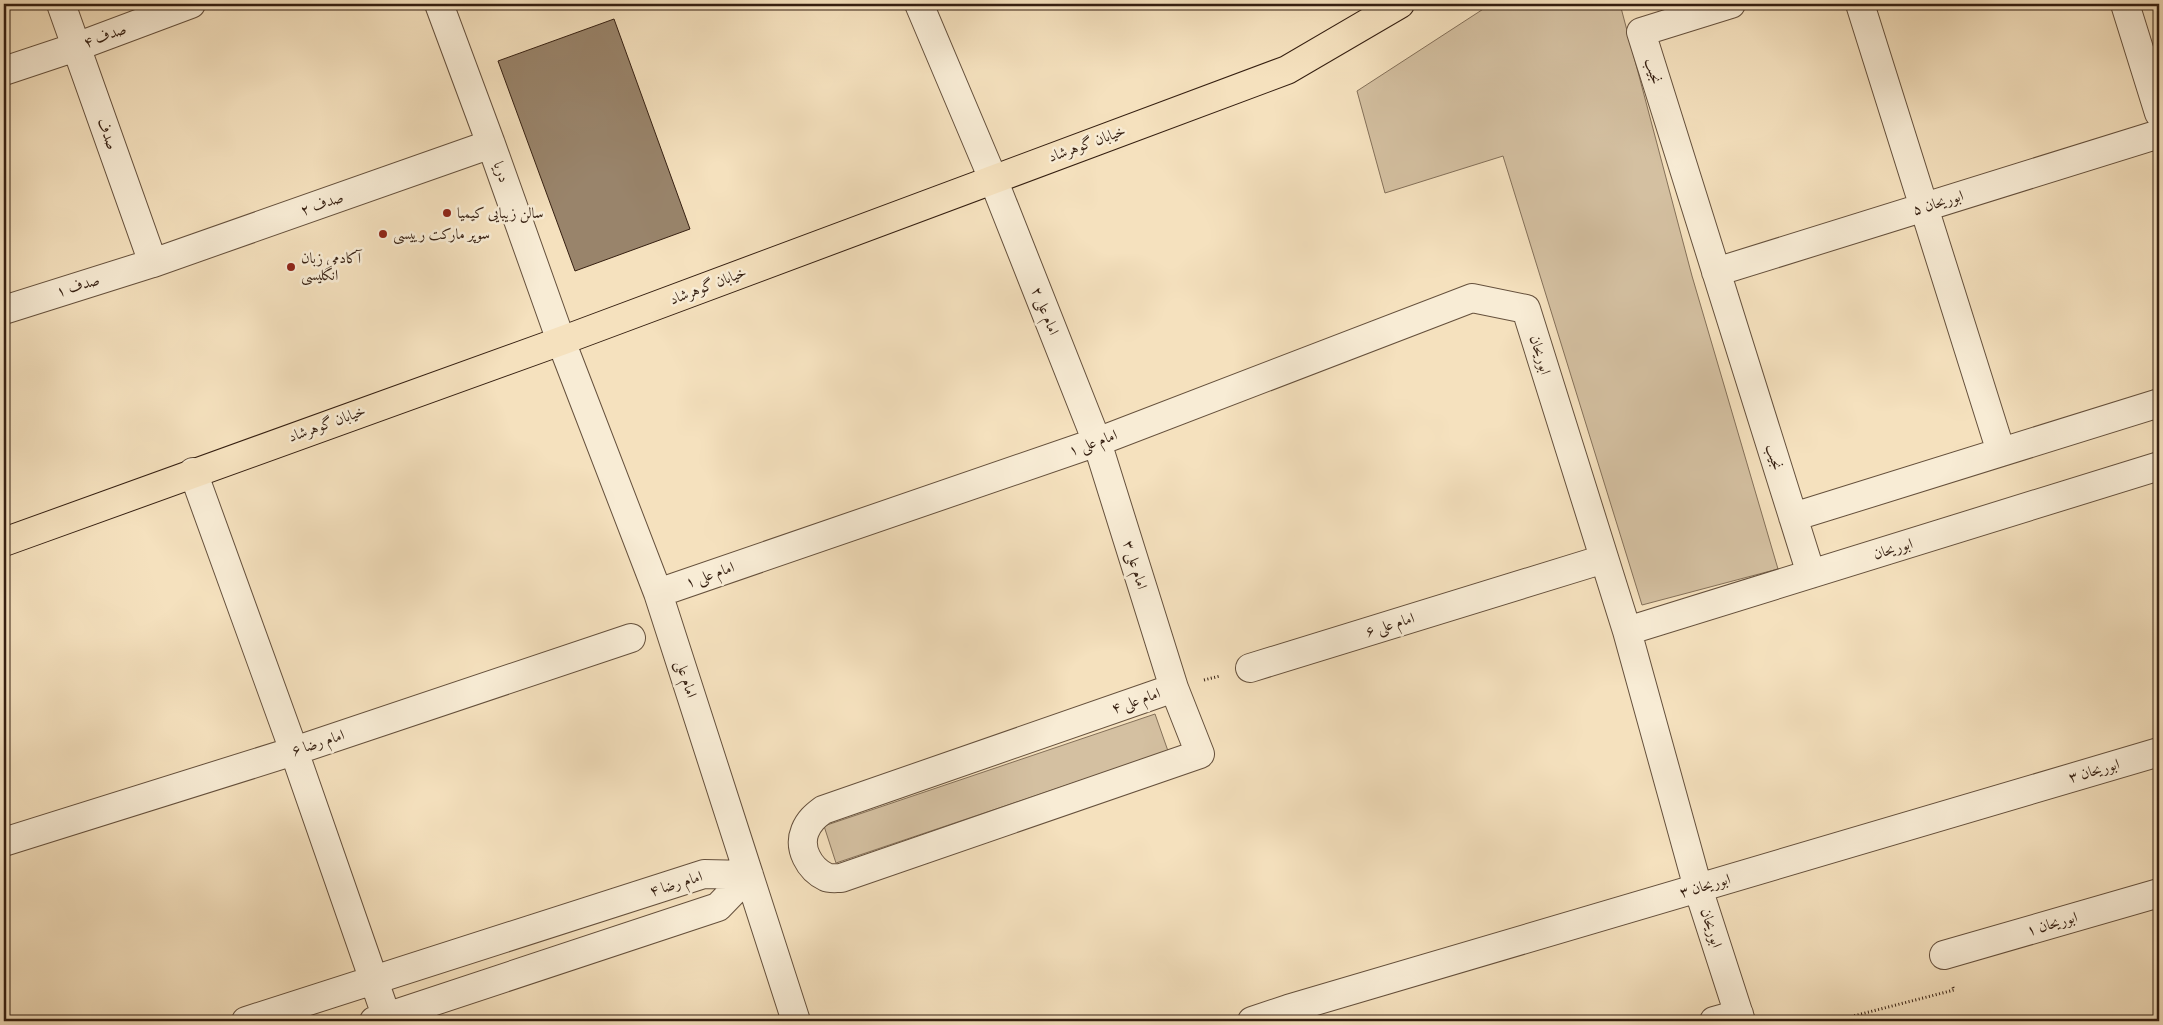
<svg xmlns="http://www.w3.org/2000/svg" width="2163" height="1025" font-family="'IM FELL English',Amiri,serif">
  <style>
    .green { fill: #d4c0a1; stroke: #847059 }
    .building { fill: #99846b; stroke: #351f11 }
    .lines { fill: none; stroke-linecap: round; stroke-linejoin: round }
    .minor-casing { stroke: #65503c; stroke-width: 30 }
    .major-casing { stroke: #351f11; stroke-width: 30 }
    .path { stroke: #351f11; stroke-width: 3; stroke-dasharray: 1 2.5; stroke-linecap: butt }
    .minor { stroke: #f8ecd5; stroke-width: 28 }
    .major { stroke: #f5e1be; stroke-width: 28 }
    .poi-dot { fill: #8f2418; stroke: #f8ecd5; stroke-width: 2 }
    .labels { text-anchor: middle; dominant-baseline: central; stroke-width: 5; stroke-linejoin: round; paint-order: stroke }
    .street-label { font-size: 15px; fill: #351f11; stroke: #f8ecd5 }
    .poi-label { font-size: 15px; fill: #351f11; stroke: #f8ecd5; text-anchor: start }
  </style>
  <rect width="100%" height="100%" fill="#f5e1be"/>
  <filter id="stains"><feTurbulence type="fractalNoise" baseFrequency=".004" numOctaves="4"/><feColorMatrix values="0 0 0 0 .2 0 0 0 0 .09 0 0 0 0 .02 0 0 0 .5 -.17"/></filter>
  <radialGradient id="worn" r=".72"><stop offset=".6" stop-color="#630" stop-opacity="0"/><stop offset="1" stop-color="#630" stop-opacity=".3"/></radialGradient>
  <path class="green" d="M1491 4H1620L1692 276 1778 569 1642 605 1503 156 1385 193 1357 91Z
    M1155 714 1168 751 836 863 824 826Z"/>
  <path class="building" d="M614 19 690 229 575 271 498 61Z"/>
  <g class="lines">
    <g class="minor-casing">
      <path id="minor" d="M61 4 153 263
        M439 4 491 144 561 341 658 593 796 1021
        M919 4 993 179 1097 442 1174 688 1200 754 841 878C836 878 830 879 826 877 809 869 798 848 805 831 809 821 815 816 823 810L1174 688
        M1731 4 1641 32 1811 574
        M1860 4 2001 452
        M2125 4 2159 113
        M4 71 76 47 191 4
        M1716 272 2159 134
        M4 310 153 263 491 144
        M193 472 294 751 388 1021
        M1793 517 2159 403
        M658 593 1097 442 1472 298 1526 309 1627 631 1698 888 1741 1021
        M1627 631 2159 466
        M1250 668 1604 559
        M4 842 294 751 631 638
        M1944 955 2159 893
        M246 1021 704 874 749 875
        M374 1021 718 907 749 875
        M1252 1021 1288 1009 2159 752
        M1714 1021 1739 1014"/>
    </g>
    <g class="major-casing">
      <path id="major" d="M4 542 561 341 1287 70 1400 4"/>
    </g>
    <path class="path" d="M1204 680 1220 676
      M1834 1021 1954 990 1952 985"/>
    <use href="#minor" class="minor"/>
    <use href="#major" class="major"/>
  </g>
  <g class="poi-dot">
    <circle cx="447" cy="213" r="5"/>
    <circle cx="383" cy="234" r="5"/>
    <circle cx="291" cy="267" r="5"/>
  </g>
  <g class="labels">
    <g class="street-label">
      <text transform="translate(105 36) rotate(-20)">صدف ۴</text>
      <text transform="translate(1653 71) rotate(73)">نجیب</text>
      <text transform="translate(107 134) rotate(70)">صدف</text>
      <text transform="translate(1087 144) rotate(-20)">خیابان گوهرشاد</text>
      <text transform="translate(501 172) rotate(71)">دریا</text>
      <text transform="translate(1938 203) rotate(-17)">ابوریحان ۵</text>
      <text transform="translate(322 204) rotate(-19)">صدف ۲</text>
      <text transform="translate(78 286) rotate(-17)">صدف ۱</text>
      <text transform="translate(708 286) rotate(-21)">خیابان گوهرشاد</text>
      <text transform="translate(1045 311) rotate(68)">امام علی ۲</text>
      <text transform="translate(1540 355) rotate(73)">ابوریحان</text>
      <text transform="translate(327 424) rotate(-20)">خیابان گوهرشاد</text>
      <text transform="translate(1093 443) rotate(-20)">امام علی ۱</text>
      <text transform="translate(1774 457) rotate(73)">نجیب</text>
      <text transform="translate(1893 549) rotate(-17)">ابوریحان</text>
      <text transform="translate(1135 565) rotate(73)">امام علی ۳</text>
      <text transform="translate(710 575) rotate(-19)">امام علی ۱</text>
      <text transform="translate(1390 625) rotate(-17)">امام علی ۶</text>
      <text transform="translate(686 679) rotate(72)">امام علی</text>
      <text transform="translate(1136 701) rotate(-19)">امام علی ۴</text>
      <text transform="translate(318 743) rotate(-18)">امام رضا ۶</text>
      <text transform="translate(2094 771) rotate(-16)">ابوریحان ۳</text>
      <text transform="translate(676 884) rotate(-17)">امام رضا ۴</text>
      <text transform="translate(1705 886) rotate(-16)">ابوریحان ۳</text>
      <text transform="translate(2052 924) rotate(-16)">ابوریحان ۱</text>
      <text transform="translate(1711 928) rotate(72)">ابوریحان</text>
    </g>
    <g class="poi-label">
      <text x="457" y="213">سالن زیبایی کیمیا</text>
      <text x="393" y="234">سوپر مارکت رییسی</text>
      <text x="301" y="258">آکادمی زبان<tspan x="301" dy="17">انگلیسی</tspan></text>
    </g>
  </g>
  <rect width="2163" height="1025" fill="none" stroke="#f5e1be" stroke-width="20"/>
  <rect x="5" y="5" width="2153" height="1015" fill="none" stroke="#351f11" stroke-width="2.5"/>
  <rect x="10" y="10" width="2143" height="1005" fill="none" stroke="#351f11"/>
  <rect width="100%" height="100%" filter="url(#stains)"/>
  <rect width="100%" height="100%" fill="url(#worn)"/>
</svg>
